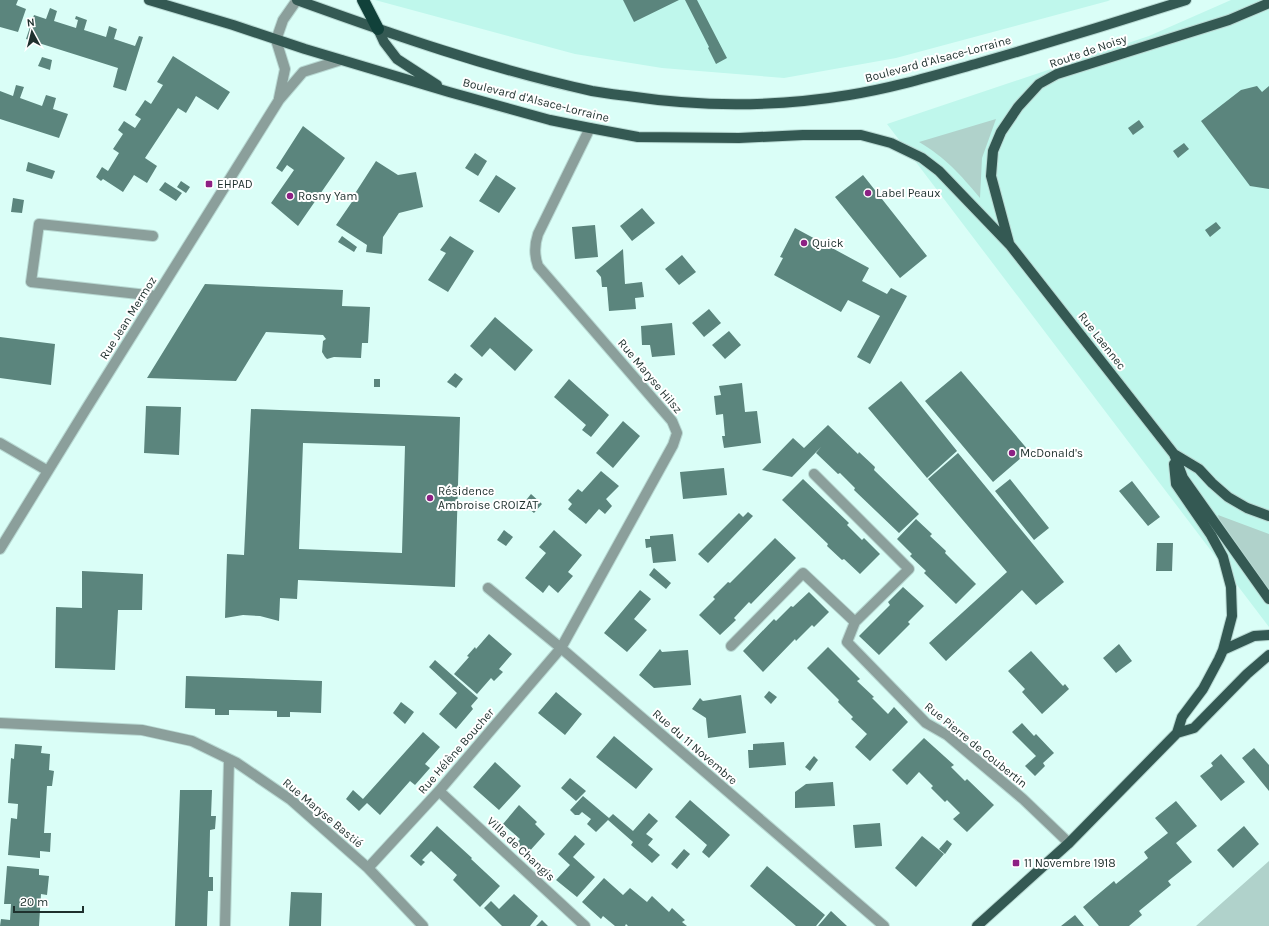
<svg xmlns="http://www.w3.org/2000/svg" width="1269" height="926" font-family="Karla,sans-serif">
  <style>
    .built { fill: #bff7ec }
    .green { fill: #b0d2cb }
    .building { fill: #5b857d; fill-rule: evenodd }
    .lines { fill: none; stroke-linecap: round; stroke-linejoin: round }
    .minor-casing { stroke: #b8d9d3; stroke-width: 12 }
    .major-casing { stroke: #b8d9d3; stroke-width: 12 }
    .highway-casing { stroke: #b8d9d3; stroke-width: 14 }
    .minor { stroke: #8b9f9b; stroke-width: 10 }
    .major { stroke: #345953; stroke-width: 10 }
    .highway { stroke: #11413a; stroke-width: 12 }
    .poi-dot { fill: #8d2184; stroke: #fff; stroke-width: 1.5 }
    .labels { text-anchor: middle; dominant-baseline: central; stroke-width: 4; stroke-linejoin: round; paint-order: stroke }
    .street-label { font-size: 12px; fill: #1e302d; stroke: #fff }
    .poi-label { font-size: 12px; fill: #1e302d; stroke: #fff; text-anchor: start }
  </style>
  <rect width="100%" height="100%" fill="#dafef7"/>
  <path class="built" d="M375 0H1110L1108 1 896 58 784 78 662 68 575 54Z
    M1231 0H1269V627L887 124 1149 36Z"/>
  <path class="green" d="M996 119 982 158 980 198C960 174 946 158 919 142Z
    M1218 515 1269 534V591L1219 519Z
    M1269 861V926H1196Z"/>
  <path class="building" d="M0 0H18L16 5 26 9 18 32 0 27Z
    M623 0H679L634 22Z
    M685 0H697L727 58 716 64 708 48 709 47Z
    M50 8 57 11 54 21 76 28 78 20 75 19 76 16 87 20 84 30 106 37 109 26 117 29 114 39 135 46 139 36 143 37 126 91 113 87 118 68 26 39 34 15 46 19Z
    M173 56 230 92 218 110 196 96 186 113 178 108 145 158 157 166 147 183 134 175 123 192 103 179 101 181 96 177 102 167 108 171 119 153 113 149 123 134 118 130 124 121 135 128 141 119 135 115 145 100 151 104 163 85 157 82Z
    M42 57 52 60 50 70 38 66Z
    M16 85 24 87 20 98 42 106 46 95 56 98 53 109 68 114 59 138 0 119V91L13 96Z
    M1257 86 1262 92 1269 86V189L1250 186 1201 121 1241 90Z
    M1139 120 1144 127 1133 135 1128 128Z
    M303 126 345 158 298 226 271 203 294 170 287 165 282 172 276 168Z
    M1184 143 1189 149 1178 158 1173 151Z
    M475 153 487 161 478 176 465 168Z
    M376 161 398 175 416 172 423 207 399 213 383 237 382 254 366 252 367 245 336 225 356 196 354 195Z
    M28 162 55 171 52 179 26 171Z
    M496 175 516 188 499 213 479 201Z
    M863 175 927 256 900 278 835 197Z
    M181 181 190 187 186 193 177 187Z
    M165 182 182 193 176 201 159 190Z
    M13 198 24 200 22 213 11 212Z
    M642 208 655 223 632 241 620 226Z
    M1216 222 1221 228 1210 237 1205 230Z
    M595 225 598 257 575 259 572 227Z
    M795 228 869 268 862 281 887 294 891 288 907 296 870 364 857 357 880 316 848 300 841 312 774 275 783 258 780 257Z
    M342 236 357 247 354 252 338 242Z
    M450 236 474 251 448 292 428 280 446 253 440 250Z
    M623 249 625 284 642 282 644 297 635 298 636 309 609 311 607 287H602L601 277 596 271Z
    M682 255 696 272 679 285 665 269Z
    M205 284 343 290 342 306 370 307 368 343H362L361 358 334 357 327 359 325 357 322 352 323 341 326 339 323 335 266 332 236 381 147 378Z
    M709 309 721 323 704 337 692 323Z
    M495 317 533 350 515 371 490 348 482 357 470 346Z
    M672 323 675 355 652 357 650 345H642L641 326Z
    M729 331 741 345 725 359 712 345Z
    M0 337 55 344 51 385 0 378Z
    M961 371 1029 451 993 482 925 401Z
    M455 373 463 379 456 388 447 382Z
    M374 379H380V387H374Z
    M569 379 609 415 591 437 582 430 586 425 554 397Z
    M901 381 957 451 927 478 868 408Z
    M742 383 745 412 757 411 761 443 724 448 722 436H725L723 414 716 415 714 396 721 395 719 386Z
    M146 406 181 407 179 455 144 453Z
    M251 409 460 417 455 587 298 580 297 599 280 598 279 621 260 616 243 615 225 618 227 554 244 555ZM303 443 405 446 402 553 299 549Z
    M623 421 640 436 613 468 596 453Z
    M828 425 858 454 859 452 875 467 874 470 919 514 899 533 854 490 855 488 840 473 838 474 816 453 821 447 792 477 762 470 793 438 804 448Z
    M958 453 1064 582 1036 605 1022 590 946 661 929 643 1007 572 928 479Z
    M724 468 727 495 683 499 680 472Z
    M601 471 619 486 606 499 612 506 605 514 599 509 586 524 568 509 572 504 568 500 578 489 582 492Z
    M803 479 849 523 847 525 862 540 864 538 880 554 860 574 844 559 842 560 827 546 828 544 782 500Z
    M1010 479 1049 528 1034 540 995 491Z
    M1132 481 1160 517 1148 526 1119 491Z
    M531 494 542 504 534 513 523 504Z
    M748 512 753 516 708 563 698 554 739 513 743 517Z
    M916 519 932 534 930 536 946 551 945 553 976 584 956 604 924 573 926 571 910 556 912 554 897 539Z
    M504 530 513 537 506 546 497 540Z
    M554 530 582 555 568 572 573 576 558 593 549 585 543 593 525 578 546 553 539 547Z
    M673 534 676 561 653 563 651 547 646 548 645 539H650V536Z
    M775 538 796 558 751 604 749 602 734 618 736 620 720 635 699 615 715 599 713 597 728 582 730 583Z
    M1157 543H1173L1172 571H1156Z
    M654 568 671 583 666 589 649 575Z
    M82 571 143 574 142 610H118L115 670 55 668 56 607 82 608Z
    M903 587 924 606 908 622 910 624 879 655 859 636 890 605 888 602Z
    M640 590 651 599 634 619 647 630 627 652 604 633Z
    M809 592 829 612 814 627 812 625 796 641 795 639 763 672 743 651 774 619 776 621 791 606 793 607Z
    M489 634 512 654 499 669 503 672 494 681 491 678 477 694 454 674 469 657 467 656 475 647 476 649Z
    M1119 644 1132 661 1116 673 1103 658Z
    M828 647 860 679 857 681 874 697 872 698 888 714 894 707 908 722 870 761 855 747 867 734 851 719 853 717 838 702 839 700 807 668Z
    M660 649 662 652 688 650 691 685 654 688 639 675Z
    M1031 651 1063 686 1065 684 1069 689 1042 714 1022 692 1025 689 1008 671Z
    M435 660 478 698 471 706 473 709 456 729 439 714 457 693 429 667Z
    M186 676 322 681 321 713 290 712V717H277V711L229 710V715H215V709L185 708Z
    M769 691 777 697 771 704 764 697Z
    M556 692 582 714 565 735 538 713Z
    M741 695 746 733 708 738 706 718 692 709 700 698 703 701Z
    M401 702 414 712 405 724 393 713Z
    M1022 723 1034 736 1036 734 1054 753 1043 763 1045 766 1035 776 1025 766 1036 756 1012 732Z
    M423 732 440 747 425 764 430 768 415 785 410 781 380 815 367 803 359 811 346 799 353 790 363 799Z
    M614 736 653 769 636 789 596 757Z
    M924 738 954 765 951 767 965 781 967 779 994 805 967 832 953 819 960 813 947 800 945 802 931 788 933 786 919 772 907 785 892 770Z
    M784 742 786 765 749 768 748 750H753V744Z
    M15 744 42 746 41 753 50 754 49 770 54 771 52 786H47L44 833H51L50 852 40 851V858L8 855 11 818 17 819 18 804 8 803 11 758 14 759Z
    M1254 748 1269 765V791L1242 758Z
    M1221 754 1245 782 1221 801 1200 776 1213 766 1211 763Z
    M814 756 818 760 810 771 805 767Z
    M495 762 521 786 499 810 473 787Z
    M570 778 586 791 576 801 561 788Z
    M833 782 835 806 795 808V792L806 784Z
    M180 790H212L211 816H216L215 829 210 830 209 877H213V891H208L207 926H175Z
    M583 796 609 818 613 814 633 831 649 813 658 821 646 834 653 839 648 845 660 855 652 863 631 845 633 842 608 820 596 832 587 824 591 819 582 812 579 815H575L570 810Z
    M690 800 730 835 709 858 702 852 707 845 675 817Z
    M1176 801 1197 826 1176 843 1192 862 1168 881 1171 885 1139 911 1142 915 1129 926H1099L1083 907 1114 881 1116 884 1148 858 1144 852 1168 833 1155 818Z
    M519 805 537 822 535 824 545 834 527 854 516 844 520 839 503 824Z
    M880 823 882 846 855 848 853 825Z
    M437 826 472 858 471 859 500 886 480 907 453 880 457 875 431 851 422 860 425 862 421 866 410 856Z
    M1244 826 1259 844 1233 868 1217 850Z
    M575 835 585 844 573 857 595 877 577 897 556 880 570 865 558 854Z
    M922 836 944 854 916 887 895 868Z
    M947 840 952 844 945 854 939 849Z
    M684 849 690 854 677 869 671 864Z
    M7 866 39 869V875L49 876 47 895 41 894 39 926H0L1 919 10 920 11 904H4Z
    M767 866 825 915 816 926H796L750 886Z
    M604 878 623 895 630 888 647 902 652 896 669 912 672 908 685 920 682 922 687 926H628L626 924 625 926H615L603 916 601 919 582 902Z
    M291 892 322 893 321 926H289Z
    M514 894 538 916 530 926H502L484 908 491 901 499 909Z
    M831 911 847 926H818Z
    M1075 915 1084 926H1061Z
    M542 920 548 926H536Z"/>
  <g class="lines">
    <g class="minor-casing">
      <path id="minor" d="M279 98 285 69 276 40 283 20 297 0
        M153 236 39 224 31 282 156 296
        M0 443 48 471
        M814 474 909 569 855 622 847 642 926 723 947 735 1023 799 1069 843
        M0 549 86 409 279 100 303 72 341 60
        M488 588 561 648 884 926
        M731 646 803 573 855 622
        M0 723 142 730 192 741 237 763 291 800 368 868 423 926
        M439 791 585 926
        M368 868 439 791 561 648 673 445 677 433 672 421 538 266C534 255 534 246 538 234L590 128
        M225 926 229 759"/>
    </g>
    <g class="major-casing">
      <path id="major" d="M149 0 233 25 305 49 449 92 550 120 590 128 638 137 739 138 803 135H861L891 143 922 158 939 171 1010 245 1174 454 1183 478 1269 599
        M297 0C394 35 491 69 592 91 604 93 616 95 628 96 701 107 776 107 849 95 893 88 936 75 979 63 1048 43 1117 22 1186 0
        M378 29 384 42 397 59 437 85
        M1009 243 991 176 993 151 1001 132 1018 107 1039 84 1057 74 1229 20 1269 3
        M1174 454 1199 469 1212 483 1228 497 1247 508 1269 516
        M1223 650 1254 636 1269 635
        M1177 733 1194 728 1247 674 1269 655
        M977 926 1069 843 1177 733 1182 717 1203 689 1219 659 1223 650 1232 616 1231 587 1223 557 1211 535 1176 484 1174 464"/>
    </g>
    <g class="highway-casing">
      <path id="highway" d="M363 0 378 29"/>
    </g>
    <use href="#minor" class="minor"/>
    <use href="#major" class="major"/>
    <use href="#highway" class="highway"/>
  </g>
  <g class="poi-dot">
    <rect x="205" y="180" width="8" height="8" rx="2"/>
    <circle cx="868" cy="193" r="4"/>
    <circle cx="290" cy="196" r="4"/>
    <circle cx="804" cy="243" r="4"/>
    <circle cx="1012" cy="453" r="4"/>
    <circle cx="430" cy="498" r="4"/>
    <rect x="1012" y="859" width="8" height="8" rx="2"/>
  </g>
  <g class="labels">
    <g class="street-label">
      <text transform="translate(1088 51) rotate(-19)">Route de Noisy</text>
      <text transform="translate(938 59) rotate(-15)">Boulevard d'Alsace-Lorraine</text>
      <text transform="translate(536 100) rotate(14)">Boulevard d'Alsace-Lorraine</text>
      <text transform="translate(128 318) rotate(-58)">Rue Jean Mermoz</text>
      <text transform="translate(1102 341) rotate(52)">Rue Laennec</text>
      <text transform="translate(650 376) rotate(50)">Rue Maryse Hilsz</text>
      <text transform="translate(976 745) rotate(39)">Rue Pierre de Coubertin</text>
      <text transform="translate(695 747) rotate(41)">Rue du 11 Novembre</text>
      <text transform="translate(456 751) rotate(-49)">Rue Hélène Boucher</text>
      <text transform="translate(323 813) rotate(40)">Rue Maryse Bastié</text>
      <text transform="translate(521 849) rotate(43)">Villa de Changis</text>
    </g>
    <g class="poi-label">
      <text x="217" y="184">EHPAD</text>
      <text x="876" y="193">Label Peaux</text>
      <text x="298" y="196">Rosny Yam</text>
      <text x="812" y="243">Quick</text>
      <text x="1020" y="453">McDonald's</text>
      <text x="438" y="491">Résidence<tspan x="438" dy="14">Ambroise CROIZAT</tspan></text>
      <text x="1024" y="863">11 Novembre 1918</text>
    </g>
  </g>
  <g transform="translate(32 32) rotate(353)" stroke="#ffffff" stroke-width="3" paint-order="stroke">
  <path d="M0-3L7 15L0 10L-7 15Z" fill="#1e302d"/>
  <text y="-6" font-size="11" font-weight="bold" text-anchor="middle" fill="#1e302d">N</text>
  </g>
  <path d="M14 906v6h69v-6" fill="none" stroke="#1e302d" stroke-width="2"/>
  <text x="20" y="906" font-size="12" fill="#1e302d" stroke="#ffffff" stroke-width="3" paint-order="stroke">20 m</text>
</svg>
